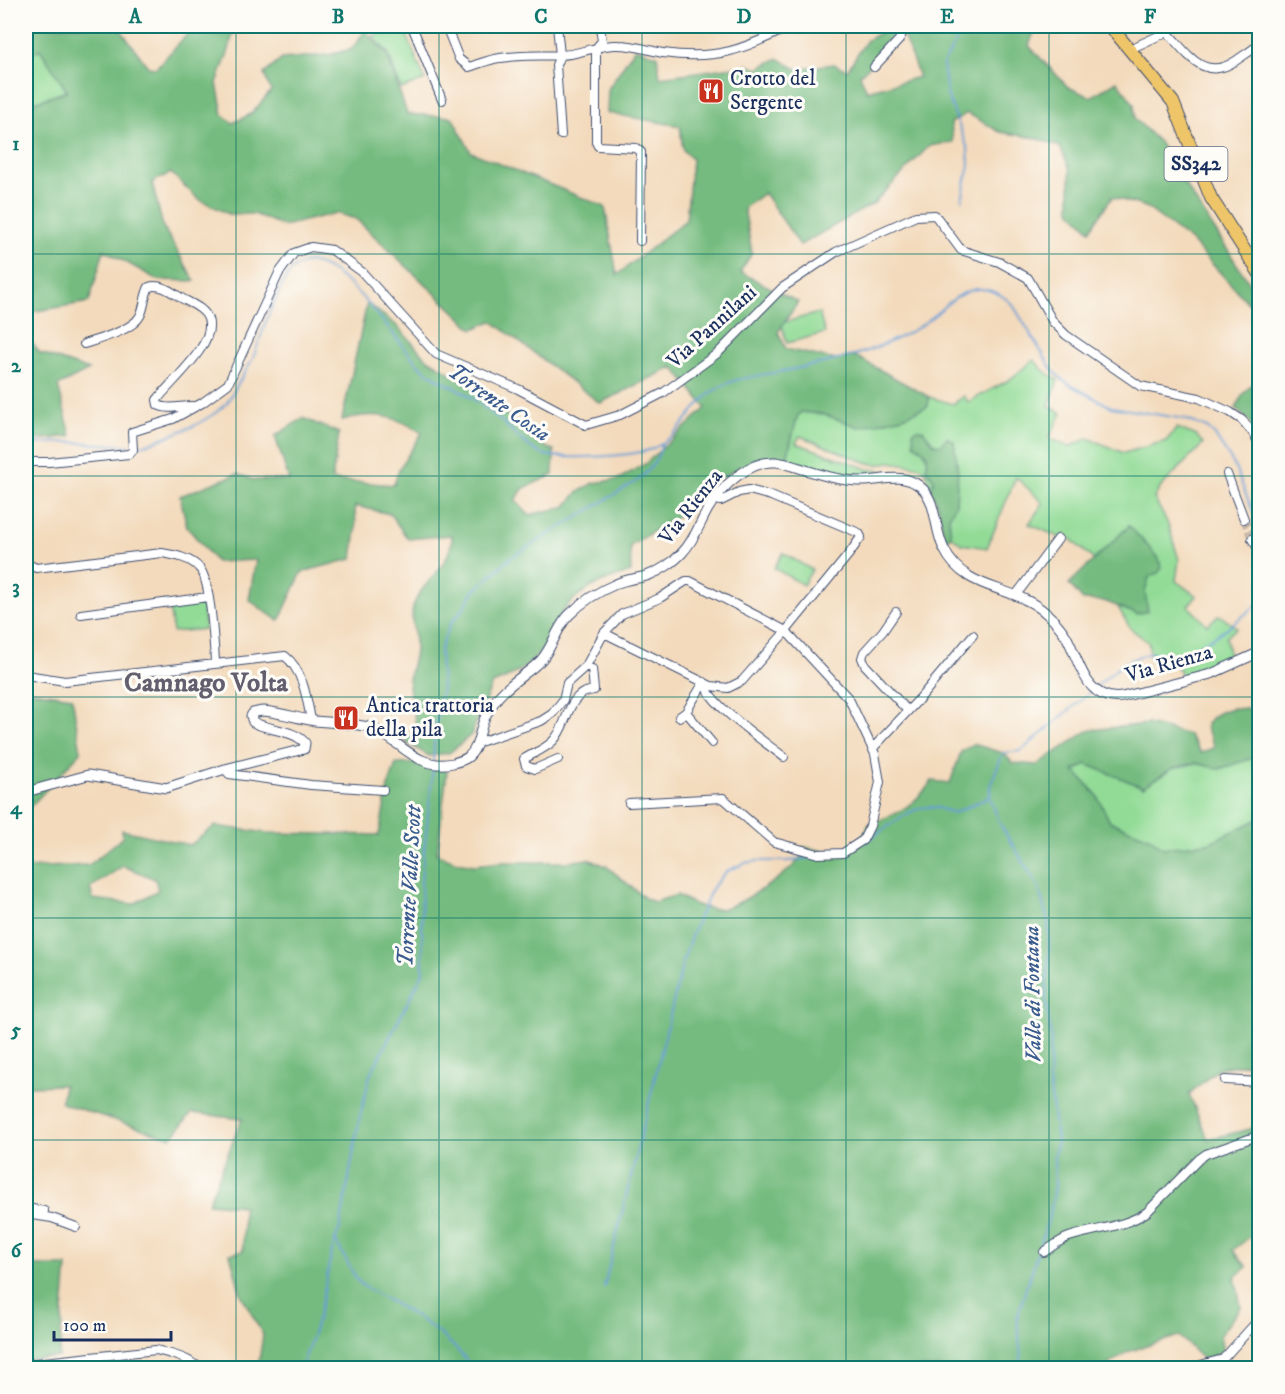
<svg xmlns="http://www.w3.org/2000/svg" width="1285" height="1394" font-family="'IM FELL DW Pica',serif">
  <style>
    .green { fill: #92db96; stroke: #56857a; stroke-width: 1.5 }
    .forest { fill: #75bb7f; stroke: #48756e; stroke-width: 1.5; fill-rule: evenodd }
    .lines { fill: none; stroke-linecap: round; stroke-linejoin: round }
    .stream { stroke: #689ed5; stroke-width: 2 }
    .minor-tunnel { stroke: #c8b8a9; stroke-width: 8; stroke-dasharray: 8 4; stroke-linecap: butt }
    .minor-casing { stroke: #3b496c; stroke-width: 10 }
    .tertiary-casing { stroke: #3b496c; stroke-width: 11 }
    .primary-casing { stroke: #3b496c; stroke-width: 14 }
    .minor { stroke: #fff; stroke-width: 8 }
    .tertiary { stroke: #fff; stroke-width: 9 }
    .primary { stroke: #eec569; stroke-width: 12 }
    .grid { fill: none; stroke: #0f766e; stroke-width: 1.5; stroke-opacity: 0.55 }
    .labels { text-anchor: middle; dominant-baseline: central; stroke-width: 6; stroke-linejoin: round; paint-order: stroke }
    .shield { fill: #fdfcf7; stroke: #5f6c8c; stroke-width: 1.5 }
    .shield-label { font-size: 20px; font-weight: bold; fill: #1b2f5e }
    .poi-label { font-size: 21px; fill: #1b2f5e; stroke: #fdfcf7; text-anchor: start }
    .street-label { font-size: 21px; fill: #1b2f5e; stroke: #fdfcf7 }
    .water-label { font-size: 22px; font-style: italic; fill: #3a5b8e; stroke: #fdfcf7 }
    .district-label { font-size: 27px; font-weight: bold; fill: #635f6f; stroke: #fdfcf7 }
    .neatline { fill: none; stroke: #0f766e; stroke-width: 2 }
    .grid-label { font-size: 20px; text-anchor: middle; font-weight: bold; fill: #0f766e }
  </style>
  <rect width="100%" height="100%" fill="#fdfcf7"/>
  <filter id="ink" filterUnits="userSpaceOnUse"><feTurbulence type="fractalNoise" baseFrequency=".0167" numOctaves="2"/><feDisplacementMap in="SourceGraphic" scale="12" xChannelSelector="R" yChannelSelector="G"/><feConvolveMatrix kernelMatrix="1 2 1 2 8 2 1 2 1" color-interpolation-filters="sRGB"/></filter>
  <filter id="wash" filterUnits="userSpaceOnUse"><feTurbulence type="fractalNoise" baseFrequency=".008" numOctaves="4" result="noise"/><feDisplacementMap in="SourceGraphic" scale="24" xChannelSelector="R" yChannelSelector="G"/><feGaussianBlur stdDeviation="1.35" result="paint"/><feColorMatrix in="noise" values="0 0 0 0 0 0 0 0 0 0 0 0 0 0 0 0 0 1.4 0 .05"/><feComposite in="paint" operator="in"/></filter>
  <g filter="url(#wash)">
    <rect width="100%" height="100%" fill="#f3dabc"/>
    <path class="green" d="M403 26 425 80 401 89 388 53 373 36Z
      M40 48 67 91 26 105V57Z
      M819 313 825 333 787 343 781 323Z
      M1034 360 1044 371 1058 380 1049 406 1062 413 1049 438 1069 447 1088 438 1124 453 1166 441 1177 428 1197 436 1203 444 1161 487 1154 498 1168 524 1179 560 1176 581 1197 596 1188 606 1207 625 1219 615 1237 628 1226 637 1230 659 1211 669 1181 676 1174 658 1151 659 1148 642 1130 628 1118 607 1137 614 1149 577 1158 573 1129 526 1094 560 1065 534 1061 538 1029 524 1043 503 1016 477 987 548 962 544 951 536 949 517 956 504 954 441 947 438 940 445 934 444 923 430 914 444C924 450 931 455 926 468L934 480 931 489 928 488 929 482 926 472 921 467 890 462 877 465 865 462 800 436 796 443 868 469 900 474 862 476 823 471 787 458 797 417 801 412 823 414 860 427 903 417 928 406 929 397 953 404 964 396 968 402 1009 380Z
      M783 553 812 570 803 585 774 568Z
      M202 602 205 629 173 632 169 606Z
      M1259 756V819L1209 843 1163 848 1149 837 1110 822 1096 794 1074 771 1086 764 1143 787 1173 768 1196 763 1219 769Z"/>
    <path class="forest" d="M26 26H118L148 67 156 68 195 26H234L229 50 217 83 223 115 233 123 251 114 271 91 264 74 282 59 328 55 352 49 365 31 387 54 407 114 452 117 471 152 605 207 617 275 686 220 692 159 683 150 680 126 607 113 608 89 635 48 657 55 660 77 749 65 758 69 778 58 796 69 834 64 847 70 867 40 890 27 897 40 860 75 867 91 919 77 903 35 910 26H1036L1029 46 1068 87 1091 97 1117 81 1134 104 1135 119 1159 142 1182 180 1251 286 1249 304 1191 241 1146 207 1112 197 1090 230 1070 210V169L1060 147 1036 138 1000 132 967 113 951 123 953 142 929 146 873 204 800 245 764 193 744 208 752 253 740 272 798 302 778 332 786 349 836 360 855 356 929 397 928 406 903 417 859 427 823 414 801 412 797 417 787 458 774 456 753 461 716 480 684 512 630 546 631 572C604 581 582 587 563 611 558 617 555 628 551 636 538 661 518 675 492 684L471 735 449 753 429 756 405 742 416 728C415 713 409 697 409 682 409 669 416 658 415 646 415 633 410 620 413 608 419 582 452 569 452 535L408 539 390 514 355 506 356 530 352 559 302 572 279 621 249 600 256 560 216 562 187 527 180 496 237 474 254 480H289L275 436 303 418 339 433 332 480 394 485 399 469 422 433C395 415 373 411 342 420L367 303 396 325 426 358 487 396 532 437 547 448 554 450 553 475 524 488 515 500 529 515 565 507 578 492 594 483 619 479 645 464 706 408 673 367 600 403 492 321 473 329 356 219 336 213 284 226 254 214H229L198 199 171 173 152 182 163 227 195 281 158 280 104 250 89 302 31 312 26 319V105L67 91 40 49 26 57V38L31 34Z
      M26 336 40 353 89 370 58 386 71 436 26 441Z
      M1259 377V432L1236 408 1243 394Z
      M917 429 923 430 934 444 940 445 947 438 954 441 958 471 956 504 949 517 951 536 948 539 944 536 938 507 931 489 934 480 926 467C931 455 924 450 914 444L913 432Z
      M1129 526 1158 557 1162 568 1158 573 1149 577 1145 592 1148 611 1137 614 1104 601 1083 600 1069 584Z
      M26 690 72 697 81 752 32 805 26 808Z
      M1232 708 1259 710V756L1219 769 1196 763 1173 768 1143 787 1086 764 1074 771 1096 794 1110 822 1149 837 1163 848 1209 843 1259 819V1062L1219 1068 1189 1094 1208 1139 1259 1127V1230L1233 1250 1247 1267 1235 1277 1241 1307 1220 1335 1223 1352 1204 1360 1179 1336 1127 1352 1104 1368H258L263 1335 241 1294 230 1254 243 1251V1206L208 1203 242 1119 192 1113 171 1138 61 1103 64 1085 26 1086V868L89 865 123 837 122 830 190 845 215 826 268 833 379 835 388 787 396 764 423 763 447 771 437 854 457 862 474 865 501 862H568L588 859 606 866 645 898 654 902 677 895C690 903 704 910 720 909 738 907 793 872 801 856 802 853 802 850 803 847 834 853 854 858 869 824 898 814 914 806 932 781L950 783 961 752 973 744 1003 753 1013 763 1037 765 1089 730 1148 724 1189 735 1201 753 1215 747 1206 728C1208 716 1221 711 1232 708ZM123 866 155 879 158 890 134 904 93 899 90 888Z
      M33 1266H67L59 1357 26 1360V1279Z"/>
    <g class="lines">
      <path class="stream" d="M956 26V41L943 64 947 94 968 149 969 165 962 200
        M26 444 68 442 130 446
        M136 445H145L194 426 214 414 227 403 253 358 269 313 284 281 293 268 307 262C346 263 394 338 419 365 432 379 454 385 469 396 483 406 496 416 508 427 518 436 528 448 540 453 557 461 630 456 649 450 678 440 689 410 712 392 719 387 728 383 736 380 783 370 845 363 887 343 898 338 910 333 920 326 938 315 954 292 977 289 992 288 1003 295 1013 305L1053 371 1065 382 1111 407 1185 419 1207 428 1214 434 1233 463 1260 528
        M1096 687C1112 672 1131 654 1155 653 1163 653 1170 656 1178 654 1205 647 1239 620 1260 602
        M433 762 435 730 442 687 440 650 450 624 463 609 473 592 510 558 637 481C650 470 657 461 662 445
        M865 842C882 832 908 808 927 807 937 806 945 810 954 813L989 797
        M335 1240 357 1280 363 1286C403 1309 445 1329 472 1368
        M604 1287 683 962 691 936 712 888 727 871 745 863 757 861H790L817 857
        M301 1368C310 1345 318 1321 323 1296 328 1273 330 1250 340 1228L359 1121 370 1075 423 973 421 881 433 767
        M1022 1368 1017 1317 1050 1214 1055 1187 1054 1157 1057 1141 1049 1080 1051 1038 1046 998 1049 949 1048 921 1038 886 1000 824 990 797V786L1003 753 1021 751 1092 691"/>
    </g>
  </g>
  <g filter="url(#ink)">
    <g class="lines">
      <path class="minor-tunnel" d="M1244 519 1252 539"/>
      <g class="minor-casing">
        <path id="minor" d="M412 26 442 100
          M446 26 459 59 469 67C479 64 490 59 500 58 520 55 540 56 560 55 580 55 598 44 618 45 634 45 648 50 663 53 716 61 745 49 791 26
          M557 26 560 55 556 65 561 135
          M600 26 602 41 596 48V142L598 146 636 148 641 152 640 241
          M1167 32C1188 54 1204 83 1237 60 1244 55 1253 50 1260 43
          M1130 49 1167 32V26
          M874 67 899 40 906 26
          M84 344C99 339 133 330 140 316 145 307 144 296 149 287 161 283 173 293 183 299 192 304 205 309 208 319 217 344 170 382 157 400L158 405C168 411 183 405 195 406
          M26 462H49L129 454 133 450 132 432 173 419 202 403 228 384 279 273 294 253 311 247 332 250 362 272 436 354 518 389 586 425 620 415 663 393 718 353 782 288 836 252 916 216 935 215 961 250 999 262 1028 278 1053 322 1066 335 1140 386 1199 398 1230 412 1242 420 1253 433 1260 445
          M1227 474 1244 519
          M1252 539 1260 552
          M26 563 36 568 162 553C174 555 192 558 200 569 211 582 214 644 215 662
          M1016 595 1058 539
          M896 612 883 631 864 652 862 658 865 665 908 711
          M81 614 208 597
          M604 633 622 614 660 598 686 581H690L786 631 849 699 875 754 880 782 870 826 863 840 843 853 818 854 774 842 723 798 629 803
          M586 666 604 633 711 686 728 688 742 681 786 631 849 554 861 537 859 533 771 496 749 490 739 492 721 501 714 500
          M26 675 65 681 285 656C303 670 307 699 311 720
          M704 682C709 705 764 741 784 757
          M704 682 686 712 712 743
          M679 717 686 712
          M477 743 541 721 552 714 563 700 567 683 586 666 592 669 594 690C589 691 583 692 580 695 566 706 566 728 553 741 545 749 534 753 524 759L526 766 535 769 558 759
          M873 748 921 697 973 635
          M225 769 229 774 311 785 383 790
          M26 823V827
          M1225 1080 1260 1082
          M26 1208 44 1211
          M26 1214 52 1218 76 1227
          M1044 1252C1052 1247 1060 1240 1069 1237 1096 1228 1123 1228 1147 1212L1199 1159 1206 1154 1260 1135
          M26 1364 156 1350C170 1354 188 1357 198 1368
          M195 1365 210 1368
          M1189 1368 1223 1359 1260 1318"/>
      </g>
      <g class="tertiary-casing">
        <path id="tertiary" d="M26 792 88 775 166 788 225 769 304 749 305 743C293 729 269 731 253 722L251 716 253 713C258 712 259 711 264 711 281 713 298 718 315 721 328 722 362 724 372 728 400 740 417 771 453 763 457 762 464 760 468 757 479 748 479 732 484 720 486 714 491 707 495 701 508 683 528 674 542 659 553 646 557 627 569 615 582 602 599 591 616 584 626 579 638 579 649 575 660 571 674 562 682 553 694 541 700 523 708 509 721 487 749 460 776 462 787 463 798 468 809 471 825 476 842 481 859 481 877 482 898 473 915 483 938 495 933 528 944 549 965 593 1015 584 1047 614 1054 620 1061 628 1066 636 1080 661 1085 702 1122 697L1211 674 1260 652"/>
      </g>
      <g class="primary-casing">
        <path id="primary" d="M1110 26 1173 102 1211 198 1260 274"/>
      </g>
      <use href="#minor" class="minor"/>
      <use href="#tertiary" class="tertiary"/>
      <use href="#primary" class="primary"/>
    </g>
  </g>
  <path class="grid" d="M236 26V1368M439 26V1368M642 26V1368M846 26V1368M1049 26V1368M26 254H1260M26 476H1260M26 697H1260M26 918H1260M26 1140H1260"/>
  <defs>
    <g id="restaurant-square" transform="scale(1.35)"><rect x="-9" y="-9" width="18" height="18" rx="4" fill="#c8321e" stroke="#fdfcf7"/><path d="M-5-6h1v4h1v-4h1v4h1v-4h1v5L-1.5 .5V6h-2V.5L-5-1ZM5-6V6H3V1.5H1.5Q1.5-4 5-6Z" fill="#fff"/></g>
  </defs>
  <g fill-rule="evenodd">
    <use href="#restaurant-square" x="711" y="91"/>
    <use href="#restaurant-square" x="346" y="718"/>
  </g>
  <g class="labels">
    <rect class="shield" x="1164.5" y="147" width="63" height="34" rx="4.5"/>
    <g class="shield-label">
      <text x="1196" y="164">SS342</text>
    </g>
    <g class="poi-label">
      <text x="730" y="79">Crotto del<tspan x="730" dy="24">Sergente</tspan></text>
      <text x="366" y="706">Antica trattoria<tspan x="366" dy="24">della pila</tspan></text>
    </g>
    <g class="street-label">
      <text transform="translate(712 327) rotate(-42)">Via Pannilani</text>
      <text transform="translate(691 507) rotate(-52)">Via Rienza</text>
      <text transform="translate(1169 664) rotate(-16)">Via Rienza</text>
    </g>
    <g class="water-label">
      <text transform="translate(499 403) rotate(35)">Torrente Cosia</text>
      <text transform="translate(410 886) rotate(-87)">Torrente Valle Scott</text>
      <text transform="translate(1033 994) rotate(-91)">Valle di Fontana</text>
    </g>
    <g class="district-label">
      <text x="206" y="683">Camnago Volta</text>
    </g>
  </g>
  <rect width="1285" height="1394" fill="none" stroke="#fdfcf7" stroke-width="66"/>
  <path d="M54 1331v9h117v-9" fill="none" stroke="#1b2f5e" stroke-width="3"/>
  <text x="63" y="1331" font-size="18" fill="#1b2f5e" stroke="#fdfcf7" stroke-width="4.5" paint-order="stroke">100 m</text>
  <rect x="33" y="33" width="1219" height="1328" class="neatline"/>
  <g class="grid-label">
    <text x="135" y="23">A</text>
    <text x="338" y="23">B</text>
    <text x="541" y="23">C</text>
    <text x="744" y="23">D</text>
    <text x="947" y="23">E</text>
    <text x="1150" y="23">F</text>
    <text x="16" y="150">1</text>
    <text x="16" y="372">2</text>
    <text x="16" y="593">3</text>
    <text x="16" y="814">4</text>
    <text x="16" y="1036">5</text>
    <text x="16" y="1257">6</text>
  </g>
</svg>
